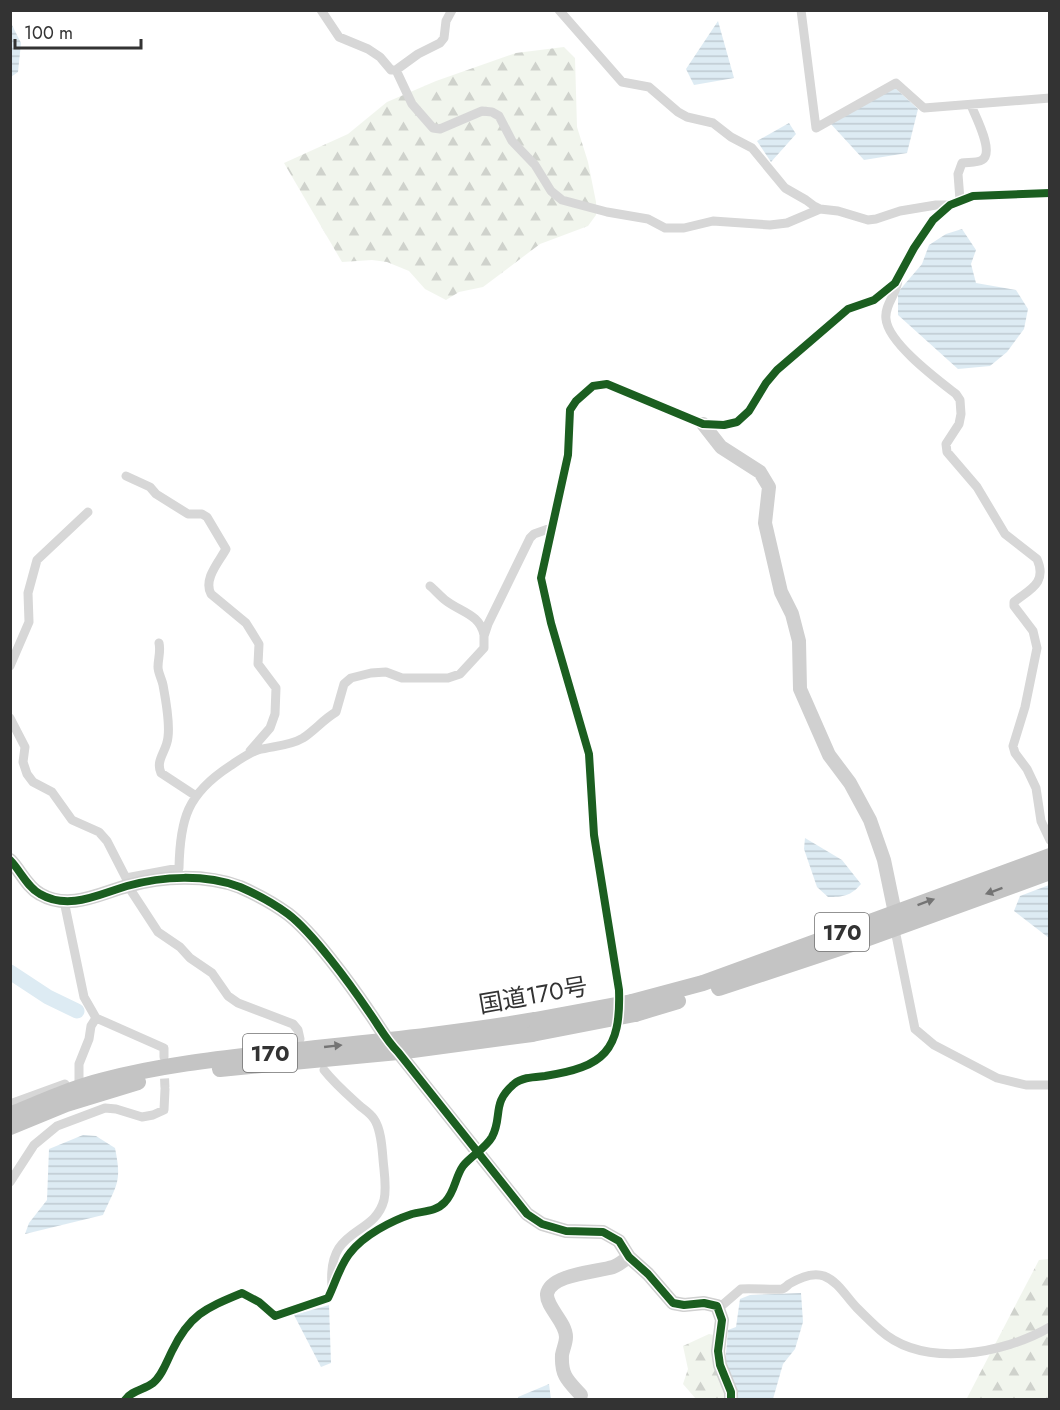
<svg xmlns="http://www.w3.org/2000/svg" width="1060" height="1410" font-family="Jost,'Noto Sans JP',sans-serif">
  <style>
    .forest { fill: url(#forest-firs) }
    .water { fill: url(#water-rules) }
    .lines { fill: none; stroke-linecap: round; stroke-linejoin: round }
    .river { stroke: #ddebf3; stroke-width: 15 }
    .street-tunnel { stroke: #d6d6d6; stroke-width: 9; stroke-dasharray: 9 4.5; stroke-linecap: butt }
    .street { stroke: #d7d7d7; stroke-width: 9 }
    .secondary { stroke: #d0d0d0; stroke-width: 14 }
    .highway { stroke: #c4c4c4; stroke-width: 16 }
    .highway-bridge { stroke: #c4c4c4; stroke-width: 16 }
    .cycleway-casing { stroke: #fff; stroke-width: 11 }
    .cycleway { stroke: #1b5e20; stroke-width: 8 }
    .oneway { fill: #747474 }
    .labels { text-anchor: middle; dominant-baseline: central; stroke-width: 6; stroke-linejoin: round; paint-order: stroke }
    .shield { fill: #fff; stroke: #707070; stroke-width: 1.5 }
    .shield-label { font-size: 22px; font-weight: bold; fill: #333 }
    .street-label { font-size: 24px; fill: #333; stroke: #fff }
  </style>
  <defs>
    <pattern id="forest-firs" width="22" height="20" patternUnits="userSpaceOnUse" patternTransform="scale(1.5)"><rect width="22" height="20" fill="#f1f5ed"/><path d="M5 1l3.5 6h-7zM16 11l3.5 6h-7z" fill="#cfd2cc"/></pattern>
    <pattern id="water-rules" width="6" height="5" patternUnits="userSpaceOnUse" patternTransform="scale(1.5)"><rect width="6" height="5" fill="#ddebf3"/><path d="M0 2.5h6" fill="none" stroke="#becad1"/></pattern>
  </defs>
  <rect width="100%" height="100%" fill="#fff"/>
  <path class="forest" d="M564 47 575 58 577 127 588 162 596 202V215L588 226 540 244 483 287 459 292 446 300 425 289 409 271 387 262 372 260 342 262 284 163 348 134 387 102 436 81 516 53Z
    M1049 1259V1399L966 1400 1039 1260Z
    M709 1334 714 1335 731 1399H696L683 1384 688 1369 683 1346Z"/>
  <path class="water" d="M718 21 734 78 694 85 686 69Z
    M11 23 21 43 18 72 11 77Z
    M893 86 918 109 907 153 864 160 830 123Z
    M789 123 796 134 771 162 757 141Z
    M962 229 976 250 971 264 976 283 1016 290 1028 309 1024 329 1007 352 990 366 958 369 898 315V292L922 264 929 245 946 234Z
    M805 838 842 860 861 884C851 896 843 897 828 897L817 887 804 849Z
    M1049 885H1050L1049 938 1014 911 1020 896Z
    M83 1135 96 1136 115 1148C122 1182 117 1184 103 1215L25 1234 29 1223 47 1200 49 1149Z
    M801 1293 803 1322 795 1349 783 1364 773 1399H736V1387L725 1365 728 1330 736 1327 740 1299 750 1295Z
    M329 1305 331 1363 321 1367 294 1315Z
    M549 1384 551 1399H518V1397Z"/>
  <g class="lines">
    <path class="river" d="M10 972 48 997 77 1011"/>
    <path class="street-tunnel" d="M164 1065 165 1089"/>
    <path class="street" d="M321 10 339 37 368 49 380 57 391 70H396L418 54 440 43 444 38 446 21 452 10
      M559 10 622 82 649 87 678 112 687 117 713 123 731 137 752 148 785 188 806 200 814 206 820 209 838 211 868 220 876 219 900 211 936 205H950
      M801 10 816 128 896 83 924 108 1050 98
      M396 70 412 104 433 128 440 129 482 111 492 112 499 116 512 141 535 165 551 191 562 200 607 212 648 219 665 228H684L713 221 770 225 787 223 820 209
      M960 200 958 174 962 163C968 162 977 163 982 160 995 152 975 116 971 105
      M898 280C897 294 884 305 886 319 888 343 938 380 956 394L960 400 961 414 959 424 946 444 947 452 977 487 1005 534 1037 559C1048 584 1028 590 1014 602V606L1033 631 1037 648 1025 707 1013 746 1015 753 1027 769 1036 788 1041 821 1050 840
      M126 476 150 487 156 494 188 514H202L207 517 226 549C219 562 203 579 211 594L246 623 259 644 258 664 276 688 275 714 270 728 250 751
      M430 586C435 590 440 596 445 600 460 612 480 614 484 635
      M159 643C161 652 158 658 158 667 158 673 162 679 163 685 166 701 170 722 168 737 167 751 155 760 161 773L196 796
      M10 666 29 622 28 593 37 560 88 512
      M10 718 25 747 23 762 27 774 33 782 52 792 72 820 99 832 107 841 126 878 128 886 158 932 180 947 190 958 212 973 228 996 238 1003 293 1024 298 1030 300 1039
      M126 878 179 868C180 819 187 794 230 766 239 760 248 753 258 750 273 746 290 746 303 738 315 730 324 719 336 712L344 684 351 678 371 673 386 672 402 678H448L460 674 484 648V636L488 624 530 538 534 534 551 528
      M64 901 84 997 96 1018 164 1048V1057
      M894 925 915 1029 934 1045 997 1078 1026 1085H1050
      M324 1070C335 1084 348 1095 360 1106 365 1110 371 1114 374 1119 381 1129 382 1147 383 1159 384 1172 387 1187 384 1200 374 1238 327 1225 332 1286
      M79 1081V1064L89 1039 91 1026 96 1018
      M10 1104 65 1084
      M10 1182 34 1145 57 1126 105 1108 116 1109 142 1117 153 1115 164 1110 165 1089
      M717 1306 719 1308 741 1289C751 1288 774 1290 782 1289 785 1288 787 1286 789 1284 799 1278 813 1272 824 1276 839 1282 846 1297 857 1308 864 1315 872 1323 880 1330 923 1369 1004 1354 1050 1327
      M125 1400C132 1390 144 1390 153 1383 162 1376 167 1361 172 1351 190 1314 206 1308 242 1293L259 1302 275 1316 328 1298C335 1284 340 1265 350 1253 364 1235 391 1221 412 1214 423 1211 436 1212 445 1202 455 1192 455 1177 463 1166 472 1155 485 1149 492 1137 503 1117 491 1103 514 1084 522 1077 535 1077 545 1076 604 1067 621 1051 619 990L594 835 589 754 551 623 541 578 568 455 570 410 576 401 593 386 607 384 703 424 724 425 737 422 749 411 766 383 777 370 848 309 874 300 895 283 914 248 933 220 950 205 973 196 1050 193"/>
    <path class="secondary" d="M703 424 721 447 760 472 769 487 765 523 781 592 792 614 799 641 800 689 829 755 850 783 870 820 884 860 895 913
      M10 860C20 870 27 887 40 894 69 911 99 894 127 886 163 876 205 874 240 887 256 894 273 903 288 914 313 933 350 984 369 1012 379 1026 386 1040 398 1052L527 1214 542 1224 566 1231 603 1232 619 1241 629 1257 648 1274 673 1303 684 1305 704 1303 717 1306 722 1320 718 1351 720 1365 731 1392V1400
      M581 1395C568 1381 561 1376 562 1355 563 1349 566 1343 566 1337 566 1322 546 1307 547 1294 550 1274 597 1272 613 1267 619 1265 624 1260 629 1257"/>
    <path class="highway" d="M719 988 852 944 1050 872
      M632 1002 703 983 1050 856
      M635 1014 678 1001
      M220 1069 398 1052 532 1034
      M10 1115C41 1102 72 1088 104 1080 164 1064 226 1058 288 1051 370 1042 453 1034 535 1020
      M10 1127 66 1104 138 1082"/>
    <path class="highway-bridge" d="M535 1020 632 1002
      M532 1034 635 1014"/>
    <g class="cycleway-casing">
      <path id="cycleway" d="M10 860C20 870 27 887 40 894 69 911 99 894 127 886 163 876 205 874 240 887 256 894 273 903 288 914 313 933 350 984 369 1012 379 1026 386 1040 398 1052L527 1214 542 1224 566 1231 603 1232 619 1241 629 1257 648 1274 673 1303 684 1305 704 1303 717 1306 722 1320 718 1351 720 1365 731 1392V1400
        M125 1400C132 1390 144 1390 153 1383 162 1376 167 1361 172 1351 190 1314 206 1308 242 1293L259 1302 275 1316 328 1298C335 1284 340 1265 350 1253 364 1235 391 1221 412 1214 423 1211 436 1212 445 1202 455 1192 455 1177 463 1166 472 1155 485 1149 492 1137 503 1117 491 1103 514 1084 522 1077 535 1077 545 1076 604 1067 621 1051 619 990L594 835 589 754 551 623 541 578 568 455 570 410 576 401 593 386 607 384 703 424 724 425 737 422 749 411 766 383 777 370 848 309 874 300 895 283 914 248 933 220 950 205 973 196 1050 193"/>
    </g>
    <use href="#cycleway" class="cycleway"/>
  </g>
  <defs><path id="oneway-solid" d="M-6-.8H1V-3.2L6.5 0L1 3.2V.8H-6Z" transform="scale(1.5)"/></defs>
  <g class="oneway">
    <use href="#oneway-solid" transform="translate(994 891) rotate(160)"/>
    <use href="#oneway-solid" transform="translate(926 902) rotate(-20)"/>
    <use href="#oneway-solid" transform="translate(333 1046) rotate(-6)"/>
  </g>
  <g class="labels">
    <g class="shield">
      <rect x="815" y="913" width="54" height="38" rx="4.5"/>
      <rect x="243" y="1034" width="54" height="38" rx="4.5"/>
    </g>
    <g class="shield-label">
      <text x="842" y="932">170</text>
      <text x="270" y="1053">170</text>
    </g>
    <g class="street-label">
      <text transform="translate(533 995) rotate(-10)">国道170号</text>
    </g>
  </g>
  <rect width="1060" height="1410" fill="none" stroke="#333333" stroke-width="24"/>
  <path d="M15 39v9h126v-9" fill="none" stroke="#333333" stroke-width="3"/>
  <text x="24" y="39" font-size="18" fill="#333333" stroke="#ffffff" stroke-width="4.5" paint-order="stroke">100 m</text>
</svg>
